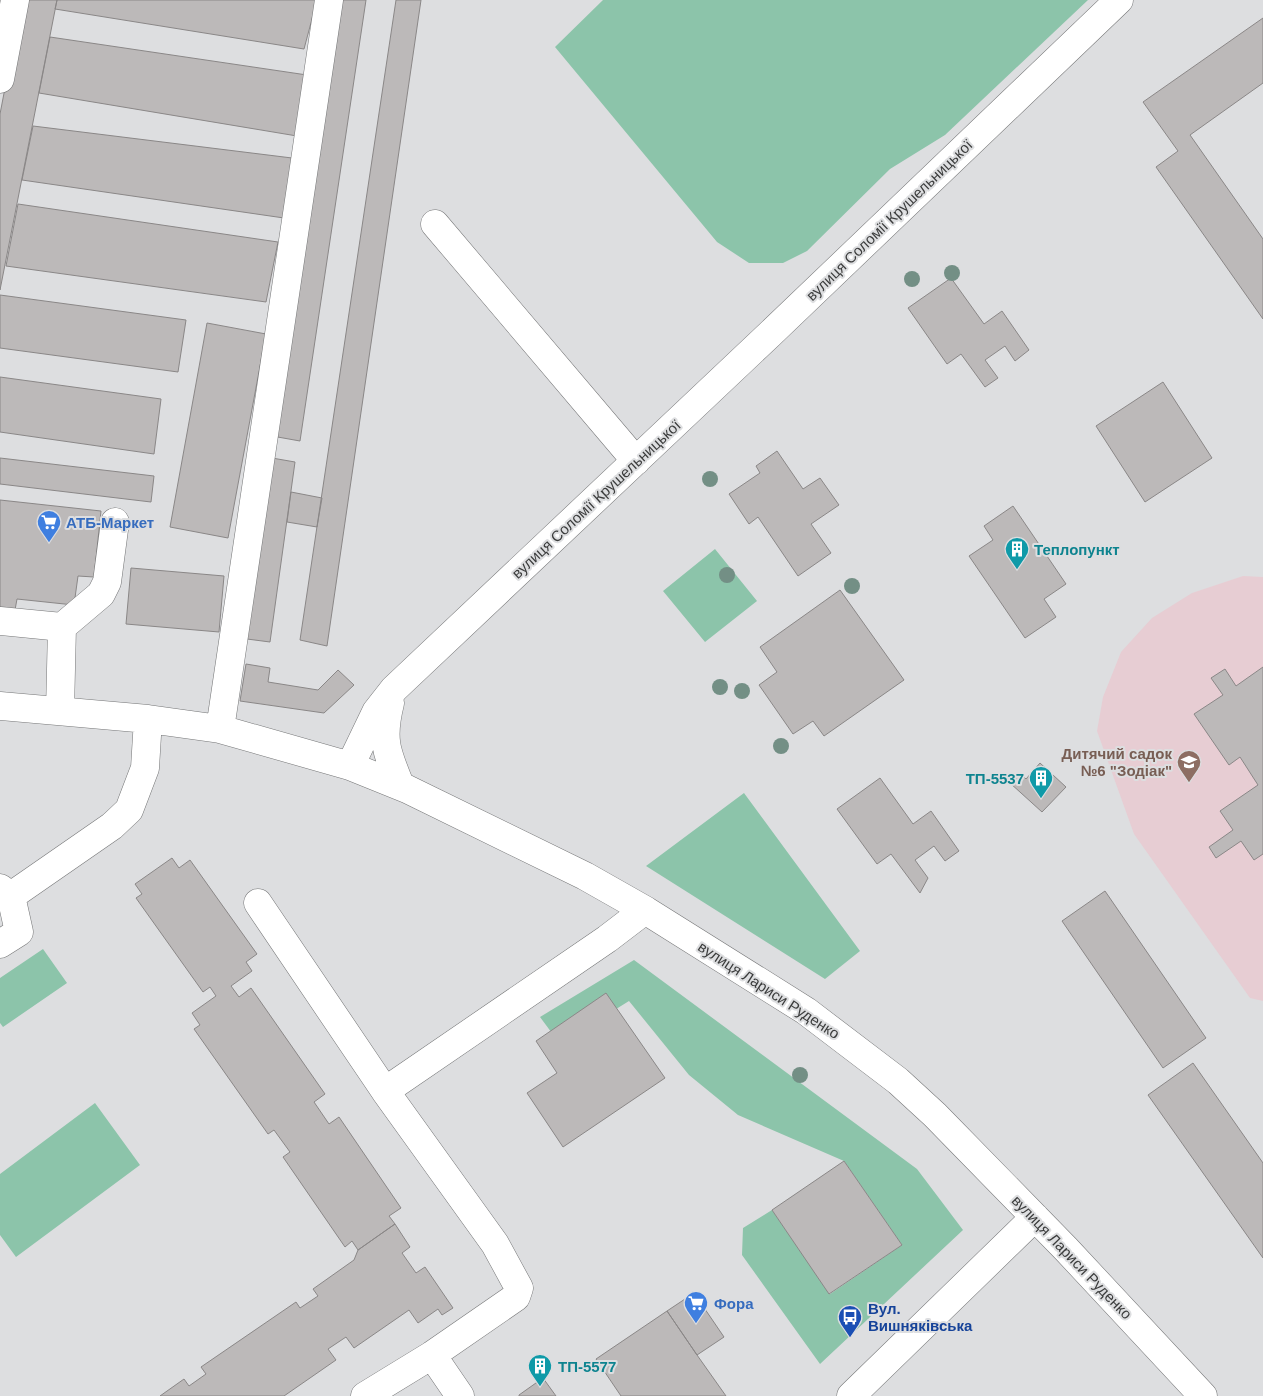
<svg xmlns="http://www.w3.org/2000/svg" width="1263" height="1396" font-family="Arial,sans-serif">
  <style>
    .education { fill: #e7cdd3 }
    .green { fill: #8cc4aa }
    .building { fill: #bcb9b9; stroke: #8a8787 }
    .lines { fill: none; stroke-linecap: round; stroke-linejoin: round }
    .minor-casing { stroke: #757677; stroke-width: 29 }
    .minor { stroke: #fff; stroke-width: 28 }
    .tree { fill: #738f85 }
    .labels { text-anchor: middle; dominant-baseline: central; stroke-width: 4; stroke-linejoin: round; paint-order: stroke }
    .street-label { font-size: 15px; fill: #3b3c3c; stroke: #dddee0 }
    .shop-label { font-size: 15px; font-weight: bold; fill: #366cbe; stroke: #dddee0; text-anchor: start }
    .culture-label { font-size: 15px; font-weight: bold; fill: #0d838f; stroke: #dddee0; text-anchor: start }
    .education-label { font-size: 15px; font-weight: bold; fill: #785e54; stroke: #dddee0; text-anchor: end }
    .transit-label { font-size: 15px; font-weight: bold; fill: #164399; stroke: #dddee0; text-anchor: start }
  </style>
  <rect width="100%" height="100%" fill="#dddee0"/>
  <path class="education" d="M1243 576 1263 577V1001L1250 998 1134 834 1097 731 1103 697 1121 652 1152 618 1192 593Z"/>
  <path class="green" d="M603 0H1088L945 135 890 169 807 251 783 263H749L717 242 555 47Z
    M715 549 757 601 705 642 663 591Z
    M744 793 860 951 825 979 646 866Z
    M43 949 67 983 3 1027 0 1023V978Z
    M634 960 917 1169 963 1230 820 1364 742 1255 743 1228 772 1210 830 1294 902 1245 844 1161 738 1115 689 1075 629 1001 560 1044 540 1017Z
    M95 1103 140 1165 16 1257 0 1235V1174Z"/>
  <path class="building" d="M22 0H57L0 290V114Z
    M57 0H317L304 49 55 9Z
    M337 0H366L300 441 272 436Z
    M396 0H421L327 646 300 640Z
    M1263 18V83L1190 135 1263 239V319L1156 167 1178 151 1143 102Z
    M50 37 307 75 297 136 39 93Z
    M33 126 292 158 284 218 22 180Z
    M18 204 278 242 266 302 6 266Z
    M951 278 984 324 1002 311 1029 350 1015 361 1005 346 985 360 998 378 985 387 961 354 947 364 908 308Z
    M0 295 186 320 178 372 0 348Z
    M207 323 266 334 228 538 170 527Z
    M0 377 161 399 154 454 0 432Z
    M1163 382 1212 458 1145 502 1096 426Z
    M777 451 803 489 820 478 839 505 811 524 831 553 798 576 758 517 749 524 729 494 760 473 756 466Z
    M0 458 154 476 151 502 0 484Z
    M272 458 295 462 270 642 247 639Z
    M291 492 322 498 317 527 287 522Z
    M0 500 101 511 94 577 78 576 74 605 17 599 15 610 0 608Z
    M1013 506 1066 584 1044 599 1056 617 1025 638 969 556 993 540 984 526Z
    M131 568 224 576 219 632 126 624Z
    M840 590 904 680 824 736 813 721 793 734 759 685 777 672 760 647Z
    M246 664 270 668 268 682 318 690 338 670 354 685 324 713 240 701Z
    M1263 667V854L1254 860 1241 841 1216 858 1209 847 1233 830 1220 811 1258 785 1240 757 1229 765 1194 714 1223 695 1211 678 1225 669 1236 686Z
    M1040 763 1066 787 1042 812 1010 783 1019 772 1026 779Z
    M880 778 913 824 931 811 959 851 945 861 934 846 915 860 928 878 920 893 891 854 877 864 837 809Z
    M172 858 179 868 190 860 257 954 246 962 252 971 231 986 239 997 251 988 325 1094 314 1102 329 1124 339 1117 401 1208 389 1216 395 1224 358 1250 352 1241 345 1247 283 1157 290 1152 274 1130 268 1134 194 1029 200 1025 192 1013 216 996 210 987 203 992 136 898 142 894 135 884Z
    M1105 891 1206 1038 1163 1068 1062 921Z
    M606 993 665 1078 563 1147 527 1093 557 1073 536 1041Z
    M1193 1063 1263 1163V1258L1148 1095Z
    M844 1161 902 1245 829 1294 772 1210Z
    M395 1224 410 1247 402 1253 416 1273 425 1267 453 1308 442 1315 438 1309 418 1323 409 1310 354 1348 346 1337 328 1349 336 1360 284 1396H160L184 1379 189 1386 206 1374 201 1367 296 1302 300 1308 318 1296 313 1289 354 1260 358 1250Z
    M694 1293 724 1337 697 1355 667 1311Z
    M667 1311 697 1355 726 1396H621L596 1359Z
    M543 1378 556 1396H519V1395Z"/>
  <g class="lines">
    <g class="minor-casing">
      <path id="minor" d="M0 79 15 0
        M435 224 636 461
        M0 621 62 627
        M390 703C381 739 386 751 400 785
        M0 706 148 719 220 729 350 766 407 789 585 876 645 910 806 1011 898 1081 935 1115 1066 1249 1203 1396
        M60 711 62 627 101 594 107 582 115 522
        M220 729 329 0
        M350 766 376 712 394 689 770 334 1119 0
        M0 888 11 896 112 826 129 810 145 768 148 719
        M258 903 385 1091 495 1244 519 1288 516 1297 432 1355 365 1396
        M0 944 19 932 11 896
        M385 1091 607 939 645 910
        M432 1355 460 1396
        M851 1396 1035 1217"/>
    </g>
    <use href="#minor" class="minor"/>
  </g>
  <g class="tree">
    <circle cx="952" cy="273" r="8"/>
    <circle cx="912" cy="279" r="8"/>
    <circle cx="710" cy="479" r="8"/>
    <circle cx="727" cy="575" r="8"/>
    <circle cx="852" cy="586" r="8"/>
    <circle cx="720" cy="687" r="8"/>
    <circle cx="742" cy="691" r="8"/>
    <circle cx="781" cy="746" r="8"/>
    <circle cx="800" cy="1075" r="8"/>
  </g>
  <defs>
    <g id="supermarket-pin" transform="scale(1.25)"><path d="M0 17L-7.5 6A9.5 9.5 0 1 1 7.5 6Z" fill="#3f7fe0" stroke="#dddee0"/><path d="M-6-5.5h2.5l.6 2H6L4.5 2H-2.5L-4.4-4H-6ZM-1.5 3.2a1.3 1.3 0 1 0 .1 0ZM3 3.2a1.3 1.3 0 1 0 .1 0Z" fill="#fff"/></g>
    <g id="building-pin" transform="scale(1.25)"><path d="M0 17L-7.5 6A9.5 9.5 0 1 1 7.5 6Z" fill="#0f9aa8" stroke="#dddee0"/><path d="M-4-6H4V6H1V3H-1V6H-4ZM-2.5-4.3h1.7v1.8h-1.7ZM.8-4.3h1.7v1.8H.8ZM-2.5-1h1.7V.8h-1.7ZM.8-1h1.7V.8H.8Z" fill="#fff"/></g>
    <g id="school-pin" transform="scale(1.25)"><path d="M0 17L-7.5 6A9.5 9.5 0 1 1 7.5 6Z" fill="#8d6e63" stroke="#dddee0"/><path d="M0-5L7-2L0 1L-7-2ZM-4 1L0 2.5L4 1V4Q0 6-4 4Z" fill="#fff"/></g>
    <g id="bus-pin" transform="scale(1.25)"><path d="M0 17L-7.5 6A9.5 9.5 0 1 1 7.5 6Z" fill="#1a4fb4" stroke="#dddee0"/><path d="M-5-6H5V4H4V6H2V4H-2V6H-4V4H-5ZM-3.5-4V0h7V-4ZM-3.5 1.2v1.5H-2V1.2ZM2 1.2v1.5H3.5V1.2Z" fill="#fff"/></g>
  </defs>
  <g fill-rule="evenodd">
    <use href="#supermarket-pin" x="49" y="522"/>
    <use href="#building-pin" x="1017" y="549"/>
    <use href="#school-pin" x="1189" y="762"/>
    <use href="#building-pin" x="1041" y="778"/>
    <use href="#supermarket-pin" x="696" y="1303"/>
    <use href="#bus-pin" x="850" y="1317"/>
    <use href="#building-pin" x="540" y="1366"/>
  </g>
  <g class="labels">
    <g class="street-label">
      <text transform="translate(889 220) rotate(-44)">вулиця Соломії Крушельницької</text>
      <text transform="translate(596 499) rotate(-43)">вулиця Соломії Крушельницької</text>
      <text transform="translate(769 990) rotate(33)">вулиця Лариси Руденко</text>
      <text transform="translate(1072 1257) rotate(46)">вулиця Лариси Руденко</text>
    </g>
    <g class="shop-label">
      <text x="66" y="522">АТБ-Маркет</text>
      <text x="714" y="1303">Фора</text>
    </g>
    <g class="culture-label">
      <text x="1034" y="549">Теплопункт</text>
      <text x="1024" y="778" text-anchor="end">ТП-5537</text>
      <text x="558" y="1366">ТП-5577</text>
    </g>
    <g class="education-label">
      <text x="1172" y="753">Дитячий садок<tspan x="1172" dy="17">№6 "Зодіак"</tspan></text>
    </g>
    <g class="transit-label">
      <text x="868" y="1308">Вул.<tspan x="868" dy="17">Вишняківська</tspan></text>
    </g>
  </g>
</svg>
